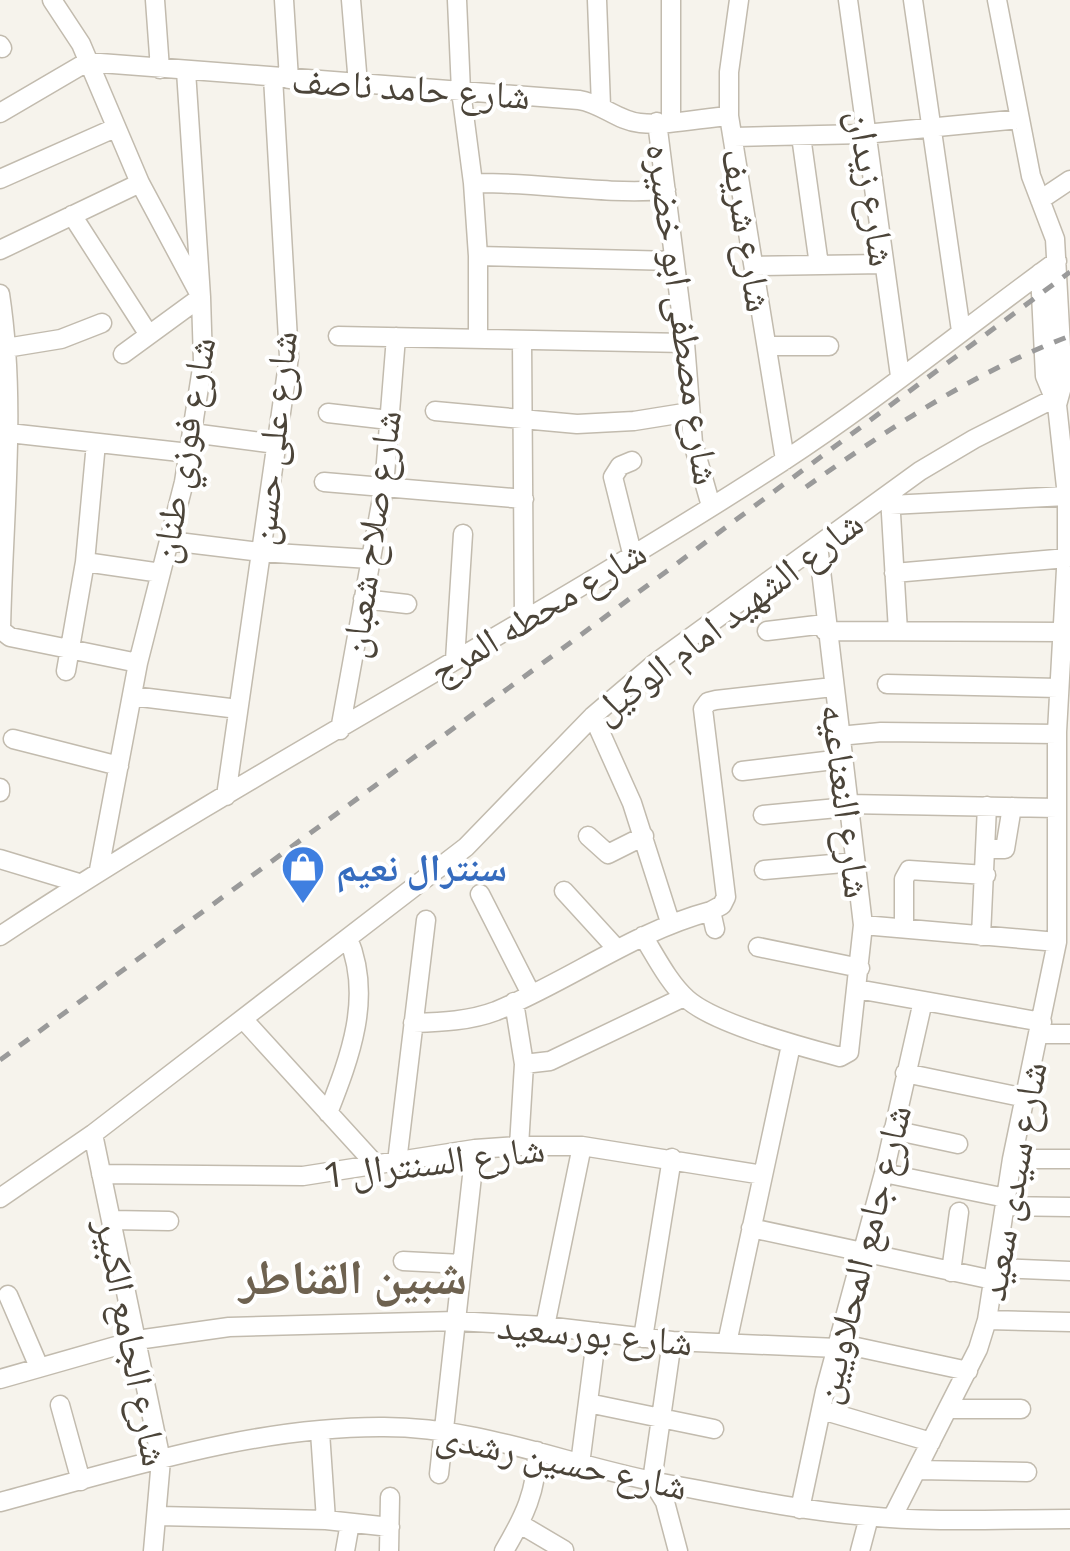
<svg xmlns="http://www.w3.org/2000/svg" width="1070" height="1551" font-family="'Titillium Web','Noto Naskh Arabic',sans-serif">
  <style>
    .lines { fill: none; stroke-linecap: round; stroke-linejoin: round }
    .minor-casing { stroke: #c2bbae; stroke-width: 21 }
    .minor { stroke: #fff; stroke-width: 18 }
    .rail { stroke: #9a9a9a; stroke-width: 5; stroke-dasharray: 12 12; stroke-linecap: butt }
    .labels { text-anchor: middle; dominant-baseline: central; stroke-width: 8; stroke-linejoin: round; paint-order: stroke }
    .street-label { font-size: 38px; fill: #4b4439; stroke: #fff }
    .shop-label { font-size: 38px; font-weight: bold; fill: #366cbe; stroke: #fff; text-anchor: start }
    .district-label { font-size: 48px; font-weight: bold; fill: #6e6250; stroke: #fff }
  </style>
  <rect width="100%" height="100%" fill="#f6f3ec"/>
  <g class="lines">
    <g class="minor-casing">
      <path id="minor" d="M52 0 81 44 140 183 201 297 203 362 184 482 138 663 99 870
        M155 0 160 69
        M284 0 289 79
        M351 0 358 84
        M457 0 461 91 473 183 478 256V339
        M597 0 601 106
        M739 0 729 72V116L785 460
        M848 0 900 376
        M913 0 961 331
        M0 45 2 48
        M0 113 87 62 579 100C601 103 618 121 640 123 668 126 701 118 729 116
        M671 121V0
        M657 122 685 343 693 443 711 506
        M801 136 819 265
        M734 137 865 134 1020 119
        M0 179 115 128
        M473 183C538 182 601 195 666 190
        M1040 200 1070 180
        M72 215 149 335
        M0 250 140 183
        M478 256 674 261
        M754 266 883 264
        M1040 273 1045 376 1057 405
        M0 294C17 405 3 519 1 630L10 637 138 663
        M338 336 685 343
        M522 340 524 618
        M767 346H829
        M6 348 61 339 102 323
        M123 354 201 297 186 71
        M435 411 577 424 634 421 690 412
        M328 413 389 420
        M9 433 189 453
        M192 433 276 444
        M324 482 524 499
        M890 497 898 631
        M890 505 1067 496
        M170 541 260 552 370 559
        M632 553 613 477 620 466 632 461
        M85 562 161 573
        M894 573 1067 558
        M363 599 407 604
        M767 631 825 624
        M825 631 1062 632
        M455 660 463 534
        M66 671 85 562 96 443
        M887 684 1058 688
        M132 696 238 709
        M593 716 632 803 670 922
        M340 730 384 487 396 337
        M839 736 881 732 1057 734
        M13 739 119 766
        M742 771 842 759
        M0 792V788
        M226 796 289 357 273 77
        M848 804 1057 808
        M763 815 848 807
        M588 836 608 854 644 836
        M986 849H1005L1012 807
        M0 859 79 883
        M764 870 855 862
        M564 891 617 949
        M480 894 531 994
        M863 925 1057 942
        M904 928V879L909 870 986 875
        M715 929 711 911 722 905 726 897 703 709 708 702 716 700 833 687
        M0 936C254 768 526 628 782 462 877 400 966 327 1057 261
        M643 936C656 957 669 983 687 999 715 1024 802 1047 840 1057L849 1052 863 925 818 545
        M981 936 987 806
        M758 947 860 968
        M857 989 1042 1022
        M514 1002 524 1064 519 1146
        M243 1019 376 1165
        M413 1023C441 1022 470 1021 496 1011 571 980 633 932 711 911
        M1040 1034H1070
        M524 1064 550 1061 684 997
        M905 1073 1026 1098
        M328 1113C350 1057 373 997 348 938
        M893 1130 958 1144
        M93 1134 161 1460 153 1551
        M1012 1159H1070
        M397 1162 426 920
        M884 1173 1006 1198
        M101 1174 303 1176 475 1149 519 1146H582L763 1175
        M0 1198 93 1134 466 847 593 716 654 664 920 471 974 439 1053 399
        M1005 1206 1070 1207
        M111 1220 169 1221
        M751 1228 993 1280
        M403 1261 462 1264
        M995 1268 1070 1271
        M951 1272 959 1212
        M8 1295 39 1367
        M987 1320 1070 1322
        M545 1326 582 1146
        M643 1338 672 1158
        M672 1341 652 1481 665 1502 678 1551
        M727 1343 791 1045
        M838 1343 968 1371
        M0 1379 137 1340 229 1327 456 1321 545 1326 672 1341 837 1348
        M588 1403 714 1429
        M60 1405 81 1481
        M948 1409H1021
        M822 1410 931 1442
        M320 1432 326 1520
        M580 1464 597 1332
        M917 1470 1027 1472
        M439 1474 475 1149
        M0 1502C125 1469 254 1426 384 1427 480 1427 565 1464 657 1482 727 1495 796 1510 866 1516 933 1523 1003 1519 1070 1519
        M800 1509 825 1391 884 1173 923 1001
        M159 1516 326 1520 390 1527
        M892 1518 978 1349 987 1320 1012 1159 1057 942V732L1067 551V496L1057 405 1063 383 1055 239 1031 176 997 0
        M520 1524 564 1550
        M345 1551 350 1523
        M389 1551 390 1497
        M504 1551C524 1517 537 1491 537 1451
        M860 1551 869 1517"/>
    </g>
    <use href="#minor" class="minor"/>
    <path class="rail" d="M806 487C888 429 976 371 1070 336
      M0 1060 551 657 1070 272"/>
  </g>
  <defs>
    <g id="shop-pin" transform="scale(2.25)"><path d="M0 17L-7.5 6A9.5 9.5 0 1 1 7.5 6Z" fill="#3f7fe0" stroke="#fff"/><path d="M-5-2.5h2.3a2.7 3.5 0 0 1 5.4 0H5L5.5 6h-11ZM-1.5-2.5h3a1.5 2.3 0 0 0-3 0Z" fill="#fff"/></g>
  </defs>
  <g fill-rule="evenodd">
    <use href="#shop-pin" x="303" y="867"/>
  </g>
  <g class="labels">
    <g class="street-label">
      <text transform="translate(411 87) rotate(4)">شارع حامد ناصف</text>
      <text transform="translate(873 188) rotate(82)">شارع زيدان</text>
      <text transform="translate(748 230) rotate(81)">شارع شريف</text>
      <text transform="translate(684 314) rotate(82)">شارع مصطفى ابو خضيره</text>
      <text transform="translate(272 438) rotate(-84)">شارع على حسن</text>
      <text transform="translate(182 450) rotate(-80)">شارع فوزي طنان</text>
      <text transform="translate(370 534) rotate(-82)">شارع صلاح شعبان</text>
      <text transform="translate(537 611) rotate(-31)">شارع محطه المرج</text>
      <text transform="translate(727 616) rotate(-37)">شارع الشهيد امام الوكيل</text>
      <text transform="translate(847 801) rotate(83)">شارع النعناعيه</text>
      <text transform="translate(433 1161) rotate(-7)">شارع السنترال 1</text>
      <text transform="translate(1012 1181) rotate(-80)">شارع سيدى سعيد</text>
      <text transform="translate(861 1254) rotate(-76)">شارع جامع المحلاويين</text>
      <text transform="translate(595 1333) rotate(5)">شارع بورسعيد</text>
      <text transform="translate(133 1342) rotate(79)">شارع الجامع الكبير</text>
      <text transform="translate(562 1460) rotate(12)">شارع حسين رشدى</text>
    </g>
    <g class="shop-label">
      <text x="336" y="867">سنترال نعيم</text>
    </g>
    <g class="district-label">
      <text x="353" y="1276">شبين القناطر</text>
    </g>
  </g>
</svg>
